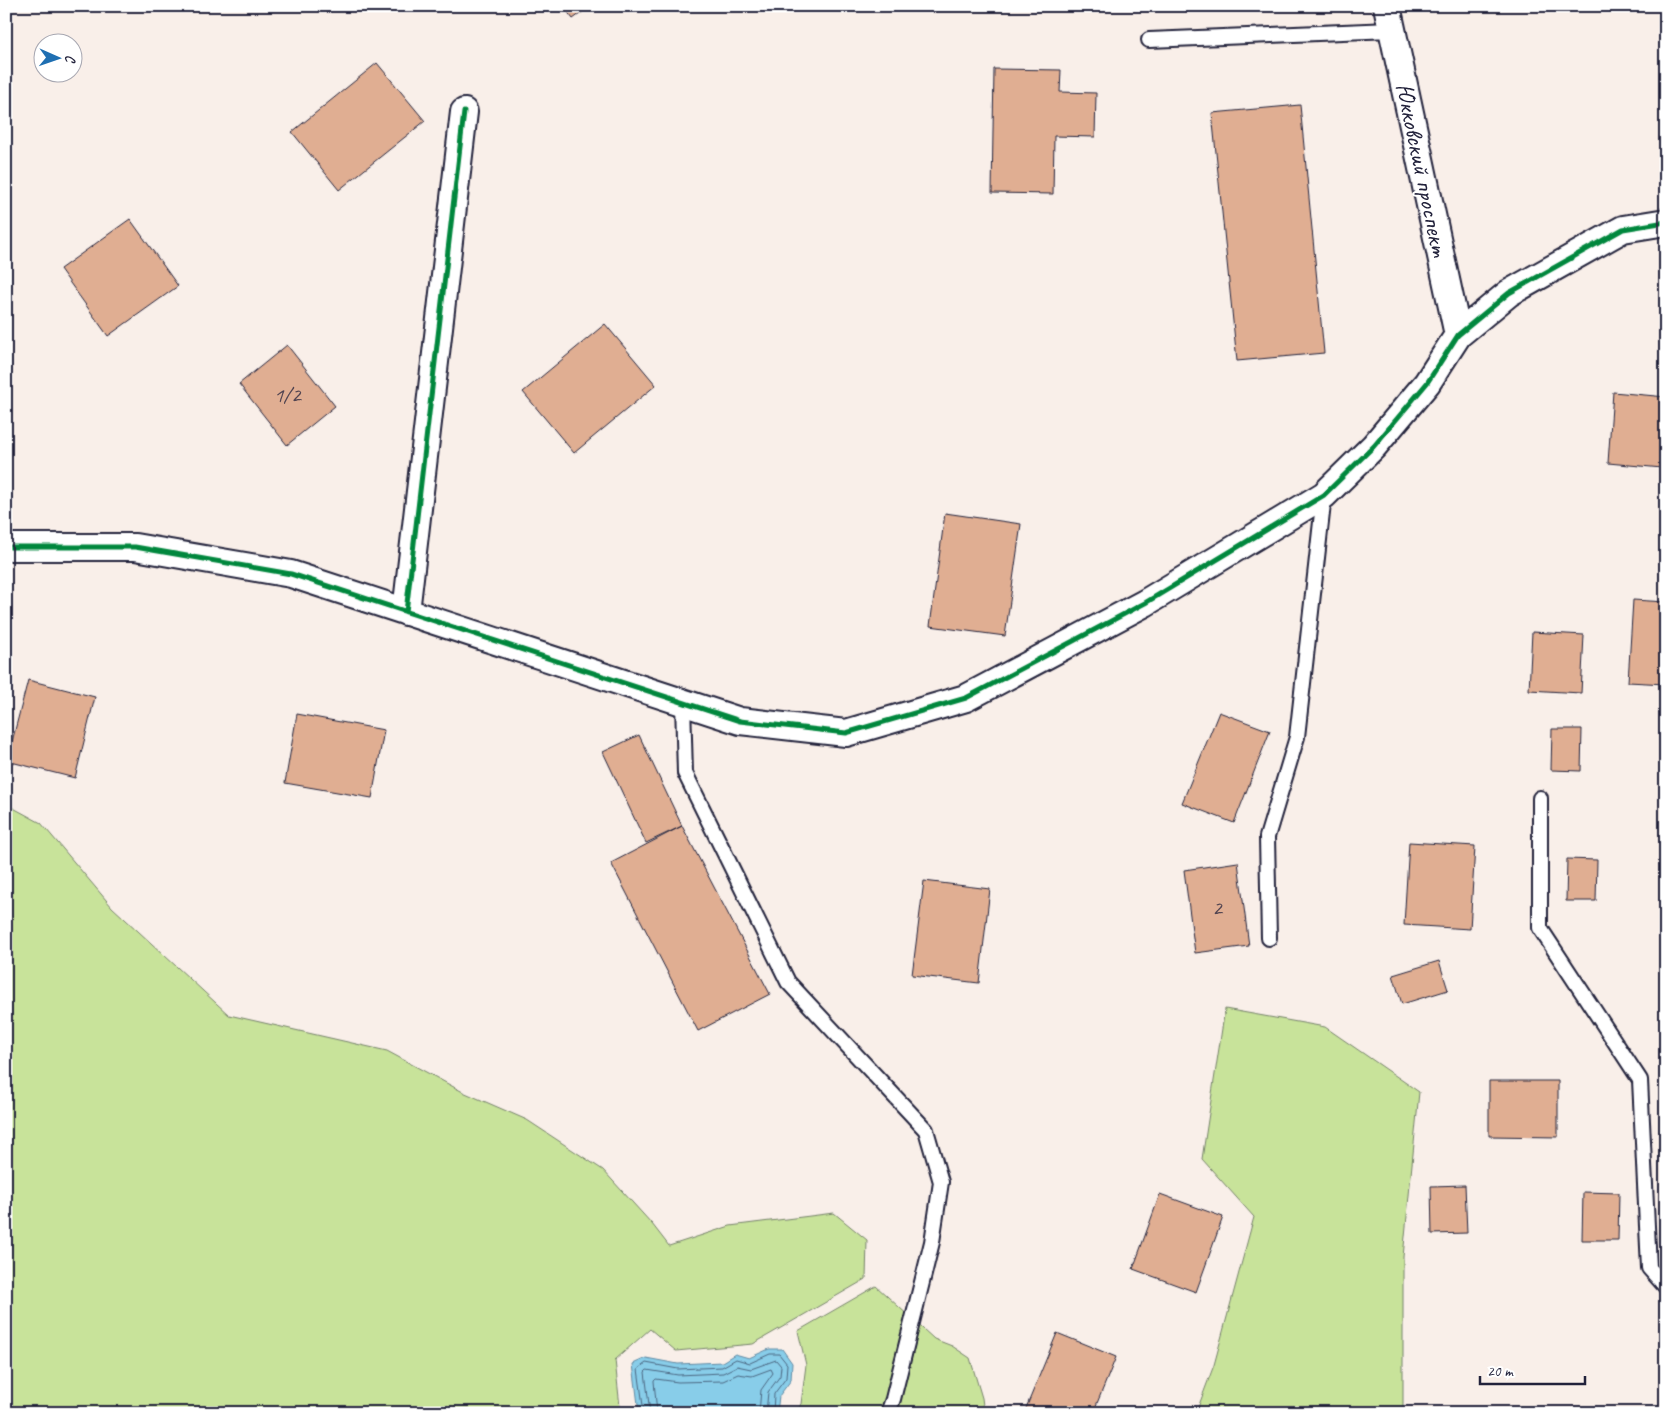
<svg xmlns="http://www.w3.org/2000/svg" width="1672" height="1419" font-family="Caveat,sans-serif">
  <style>
    .green { fill: #c8e39a; stroke: #75826a }
    .water { fill: #88cde9; stroke: #5f89a3 }
    .lines { fill: none; stroke-linecap: round; stroke-linejoin: round }
    .shore { stroke: #4b6681; stroke-width: 1 }
    .building { fill: #e0ae92; stroke: #22223b }
    .service-casing { stroke: #22223b; stroke-width: 18 }
    .minor-casing { stroke: #22223b; stroke-width: 30 }
    .service { stroke: #fff; stroke-width: 14 }
    .minor { stroke: #fff; stroke-width: 26 }
    .cycleway-casing { stroke: #fff; stroke-width: 8 }
    .cycleway { stroke: #00873e; stroke-width: 5 }
    .labels { text-anchor: middle; dominant-baseline: central; stroke-width: 4; stroke-linejoin: round; paint-order: stroke }
    .number-label { font-size: 22px; fill: #524551 }
    .street-label { font-size: 25px; fill: #22223b; stroke: #fff }
  </style>
  <rect width="100%" height="100%" fill="#f9efe9"/>
  <filter id="ink" filterUnits="userSpaceOnUse"><feTurbulence type="fractalNoise" baseFrequency=".02" numOctaves="2"/><feDisplacementMap in="SourceGraphic" scale="10" xChannelSelector="R" yChannelSelector="G"/><feConvolveMatrix kernelMatrix="1 2 1 2 8 2 1 2 1" color-interpolation-filters="sRGB"/></filter>
  <g filter="url(#ink)">
    <path class="green" d="M6 804 41 823 112 907 229 1015 387 1051 463 1092 527 1120 603 1170 652 1224 669 1246 730 1226 834 1213 867 1240 866 1279 753 1344 676 1351 650 1329 615 1360 620 1407 588 1413H6Z
      M1225 1009 1325 1027 1419 1092 1403 1257V1406L1400 1413H1196L1214 1365 1254 1217 1202 1159Z
      M876 1286 934 1339 952 1346 970 1358 982 1398 984 1413H796L801 1404 806 1365 798 1331Z"/>
    <path class="water" d="M769 1349H782L792 1363 791 1380 779 1396 777 1413H639L633 1364 646 1358 678 1364 722 1362 735 1354 749 1358Z"/>
    <g class="lines">
      <path class="shore" d="M644 1413 638 1369 646 1363 678 1369 722 1367 736 1359 750 1363 770 1354H779L787 1364 786 1378 774 1394 773 1413
        M650 1413 645 1372 647 1370 678 1375 723 1373 737 1366 751 1369 776 1360 781 1366 780 1376 768 1392 766 1413
        M657 1413 654 1381 656 1379 678 1382 723 1381 738 1374 752 1376 771 1369 773 1373 761 1390 759 1413"/>
    </g>
    <path class="building" d="M563 6H591L573 19Z
      M377 63 425 121 339 190 292 132Z
      M994 69 1061 70 1060 92 1096 93 1095 137 1054 136 1053 194 992 193Z
      M1300 105 1324 353 1237 361 1212 113Z
      M130 219 178 286 108 336 60 269Z
      M605 324 656 385 574 453 523 392Z
      M287 345 335 406 287 445 239 384Z
      M1613 392 1666 397V424L1662 468 1608 463Z
      M945 513 1021 524 1005 636 930 626Z
      M1633 600 1666 602V684L1628 682Z
      M1532 632 1584 635 1581 693 1529 690Z
      M28 680 95 697 75 778 7 761Z
      M1219 712 1270 731 1234 823 1182 803Z
      M297 714 384 730 372 798 285 783Z
      M1552 729H1582L1581 771 1551 770Z
      M639 735 682 826 646 843 603 752Z
      M682 826 770 994 698 1031 611 863Z
      M1409 842 1475 846 1470 929 1404 925Z
      M1567 859 1597 860 1596 901H1566Z
      M1238 862 1249 946 1195 953 1184 870Z
      M924 881 990 889 979 983 912 975Z
      M1439 961 1448 990 1402 1004 1393 975Z
      M1489 1081H1558V1137L1489 1136Z
      M1465 1185 1467 1233 1432 1234 1431 1186Z
      M1583 1192 1619 1193 1618 1240H1582Z
      M1160 1194 1223 1217 1196 1292 1133 1269Z
      M1057 1333 1116 1357 1093 1413H1024Z"/>
    <g class="lines">
      <g class="service-casing">
        <path id="service" d="M1149 40 1391 30
          M683 703 685 773 788 982 926 1130 941 1182 932 1242 893 1399 888 1413
          M1540 798V928L1640 1080 1649 1268 1666 1287
          M1269 938 1267 837 1297 737 1324 495"/>
      </g>
      <g class="minor-casing">
        <path id="minor" d="M1387 6 1458 335
          M6 547H135L291 574 740 721 846 733 966 698 1145 603 1324 495 1374 446 1427 383 1458 335 1509 293 1623 229 1666 222
          M406 612 464 112"/>
      </g>
      <use href="#service" class="service"/>
      <use href="#minor" class="minor"/>
      <g class="cycleway-casing">
        <path id="cycleway" d="M6 547H135L291 574 740 721 846 733 966 698 1145 603 1324 495 1374 446 1427 383 1458 335 1509 293 1623 229 1666 222
          M406 612 464 112"/>
      </g>
      <use href="#cycleway" class="cycleway"/>
    </g>
  </g>
  <g class="labels">
    <g class="number-label">
      <text x="287" y="395">1/2</text>
      <text x="1217" y="908">2</text>
    </g>
    <g class="street-label">
      <text transform="translate(1422 170) rotate(78)">Юкковский проспект</text>
    </g>
  </g>
  <rect width="1672" height="1419" fill="none" stroke="#fff" stroke-width="25"/>
  <rect x="12" y="12" width="1647" height="1394" fill="none" stroke="#22223b" stroke-width="2" filter="url(#ink)"/>
  <g transform="translate(58 58) rotate(92)"><circle r="24" fill="#ffffff" stroke="#a7a7b1"/>
  <path d="M0-4L9 19L0 12L-9 19Z" fill="#1f6fb2"/>
  <text y="-8" font-size="14" font-weight="bold" text-anchor="middle" fill="#22223b">С</text>
  </g>
  <path d="M1480 1376v8h105v-8" fill="none" stroke="#22223b" stroke-width="2.5"/>
  <text x="1487" y="1376" font-size="15" fill="#22223b" stroke="#ffffff" stroke-width="4" paint-order="stroke">20 m</text>
</svg>
